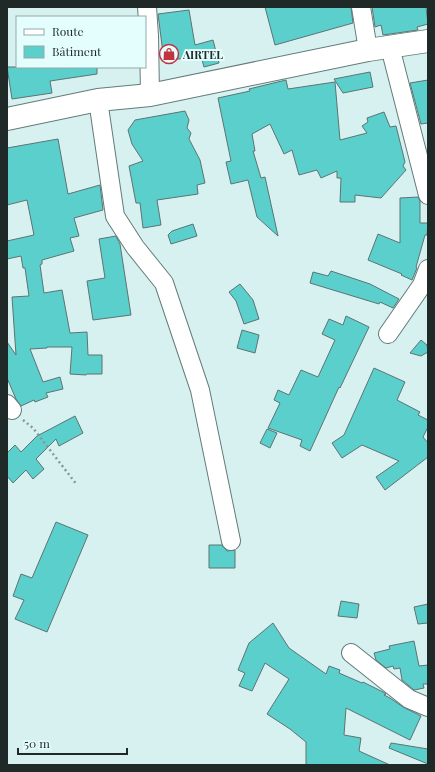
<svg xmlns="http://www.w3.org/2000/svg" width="435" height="772" font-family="'Playfair Display',serif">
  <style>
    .building { fill: #5bcfcb; stroke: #5c7473 }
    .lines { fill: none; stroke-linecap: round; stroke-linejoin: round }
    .minor-casing { stroke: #637c7a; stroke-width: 20 }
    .major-casing { stroke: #637c7a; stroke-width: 24 }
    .path { stroke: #849896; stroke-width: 2.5; stroke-dasharray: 2 3; stroke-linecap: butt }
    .minor { stroke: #fff; stroke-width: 18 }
    .major { stroke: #fff; stroke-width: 22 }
    .labels { text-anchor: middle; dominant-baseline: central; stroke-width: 4; stroke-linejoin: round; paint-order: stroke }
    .poi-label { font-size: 11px; font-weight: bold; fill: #1f2928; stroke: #e3fefd; text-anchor: start }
  </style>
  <rect width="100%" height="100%" fill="#d6f1ef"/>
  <path class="building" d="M265 7H351L353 23 275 45Z
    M372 7H426L428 24 417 27 418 30 383 35 381 25 375 27Z
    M189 10 195 45 213 40 219 63 204 67 201 56 164 61 158 14Z
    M7 67H97V74L50 81 52 93 12 99Z
    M370 72 373 87 343 93 334 79Z
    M286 80 288 89 335 82 340 140 367 133 362 126 368 122 367 118 384 112 390 127 396 126 405 162 403 166 406 170 381 198 355 195V202H340L341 178H337V171L321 178 317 170 299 175 292 150 284 154 270 124 252 134 255 151H253L261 178 265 177 278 236 257 217 248 180 231 184 226 162 231 161 218 98 250 91 249 89Z
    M428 80V123L421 124 410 83Z
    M185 111 189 120 187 128 191 133 189 139 200 160 205 183 197 185 198 194 157 200 161 225 143 228 140 203H136L129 166 143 161 132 144 128 130 135 120Z
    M58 139 68 194 100 185 103 210 74 218 79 236 70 238 74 251 42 260V264L40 265 44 293 62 290 70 333 87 332 88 355H102V374H87L86 375 70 374 72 347H47V348L30 349 43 382 60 377 63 389 46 393 48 397 35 402 34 400 21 406 16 399 7 378V342L16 355 12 297 29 296 25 268H23L21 256 7 259V241L34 235 27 200 7 205V148Z
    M418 197 420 201V223H428L427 235H425L416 267 417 268 412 280 401 275 402 274 368 260 378 234 400 243V198Z
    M193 224 197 236 171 244 168 235 172 231Z
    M116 236 120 244 131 315 93 320 87 281 105 278 99 239Z
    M331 271 370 284 399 299 393 308 380 302 379 304 310 283 313 272 328 276Z
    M240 284 253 300 259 319 244 324 236 301 229 292Z
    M346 316 369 327 340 388 339 387 310 451 300 446 302 440 268 428 280 403 274 400 278 390 289 395 301 370 318 377 335 340 322 334 329 319 343 325Z
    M242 330 259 335 255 353 237 348Z
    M421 340 427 345 428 352 421 356 410 353Z
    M374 368 405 382 397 400 420 412 418 415 428 420V427L423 437 428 443V457L385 490 376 477 399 461 362 445 342 458 332 443 344 435Z
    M75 416 83 433 59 446 56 439 36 459 44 469 33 479 26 470 13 483 7 476V453L15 445 21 452 37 436Z
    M267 429 277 433 270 448 260 443Z
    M56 522 88 535 47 632 15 619 24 600 13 596 21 574 32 578Z
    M209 545H222L227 551 235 550V568H209Z
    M341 601 359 604 357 618 338 616Z
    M428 604V623L418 624 414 607Z
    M273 623 289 648 326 674 329 666 340 670 339 673 362 683 363 682 383 692 386 694 384 695 390 698 403 707 421 716 410 740 346 708 344 735 361 738 359 751 390 765H306V742L290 729 267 714 289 679 265 663 252 691 239 686 245 673 238 670 249 643Z
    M414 641 419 666 428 665V684H423L424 688 414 690 402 680 400 668 394 669 393 666 386 668 376 660 374 653 390 649 389 646Z
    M391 743 428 749V764L389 748Z"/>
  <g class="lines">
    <g class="minor-casing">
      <path id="minor" d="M147 7 149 36 150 95
        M361 7 368 50
        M390 47 428 195
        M98 100 115 216 135 247 164 283 200 390 231 541
        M388 334 422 285 428 269
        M7 404 12 410
        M351 653 409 699 428 707"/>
    </g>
    <g class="major-casing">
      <path id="major" d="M7 119 98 100 150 95 368 50 428 41"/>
    </g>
    <path class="path" d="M23 420 33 428 77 485"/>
    <use href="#minor" class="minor"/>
    <use href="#major" class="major"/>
  </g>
  <defs>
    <g id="shop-ring" transform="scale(1)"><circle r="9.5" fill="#e3fefd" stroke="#c3333f" stroke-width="1.5"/><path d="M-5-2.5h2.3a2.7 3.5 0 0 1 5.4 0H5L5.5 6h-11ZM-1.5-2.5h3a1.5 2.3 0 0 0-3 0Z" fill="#c3333f"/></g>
  </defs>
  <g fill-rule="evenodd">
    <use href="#shop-ring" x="169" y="54"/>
  </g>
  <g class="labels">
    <g class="poi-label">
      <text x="183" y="54">AIRTEL</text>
    </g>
  </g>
  <rect width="435" height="772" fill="none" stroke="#1f2928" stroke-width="16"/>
  <rect x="16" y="16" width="130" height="52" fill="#e3fefd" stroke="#95a9a8"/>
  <rect x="24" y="29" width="20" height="6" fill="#ffffff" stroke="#95a9a8"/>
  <text x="52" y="36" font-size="12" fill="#1f2928">Route</text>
  <rect x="24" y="46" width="20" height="12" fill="#5bcfcb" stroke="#95a9a8"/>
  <text x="52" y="56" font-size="12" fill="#1f2928">Bâtiment</text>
  <path d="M18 748v6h109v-6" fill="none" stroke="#1f2928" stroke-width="2"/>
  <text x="24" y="748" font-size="12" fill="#1f2928" stroke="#e3fefd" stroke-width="3" paint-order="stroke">50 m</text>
</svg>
